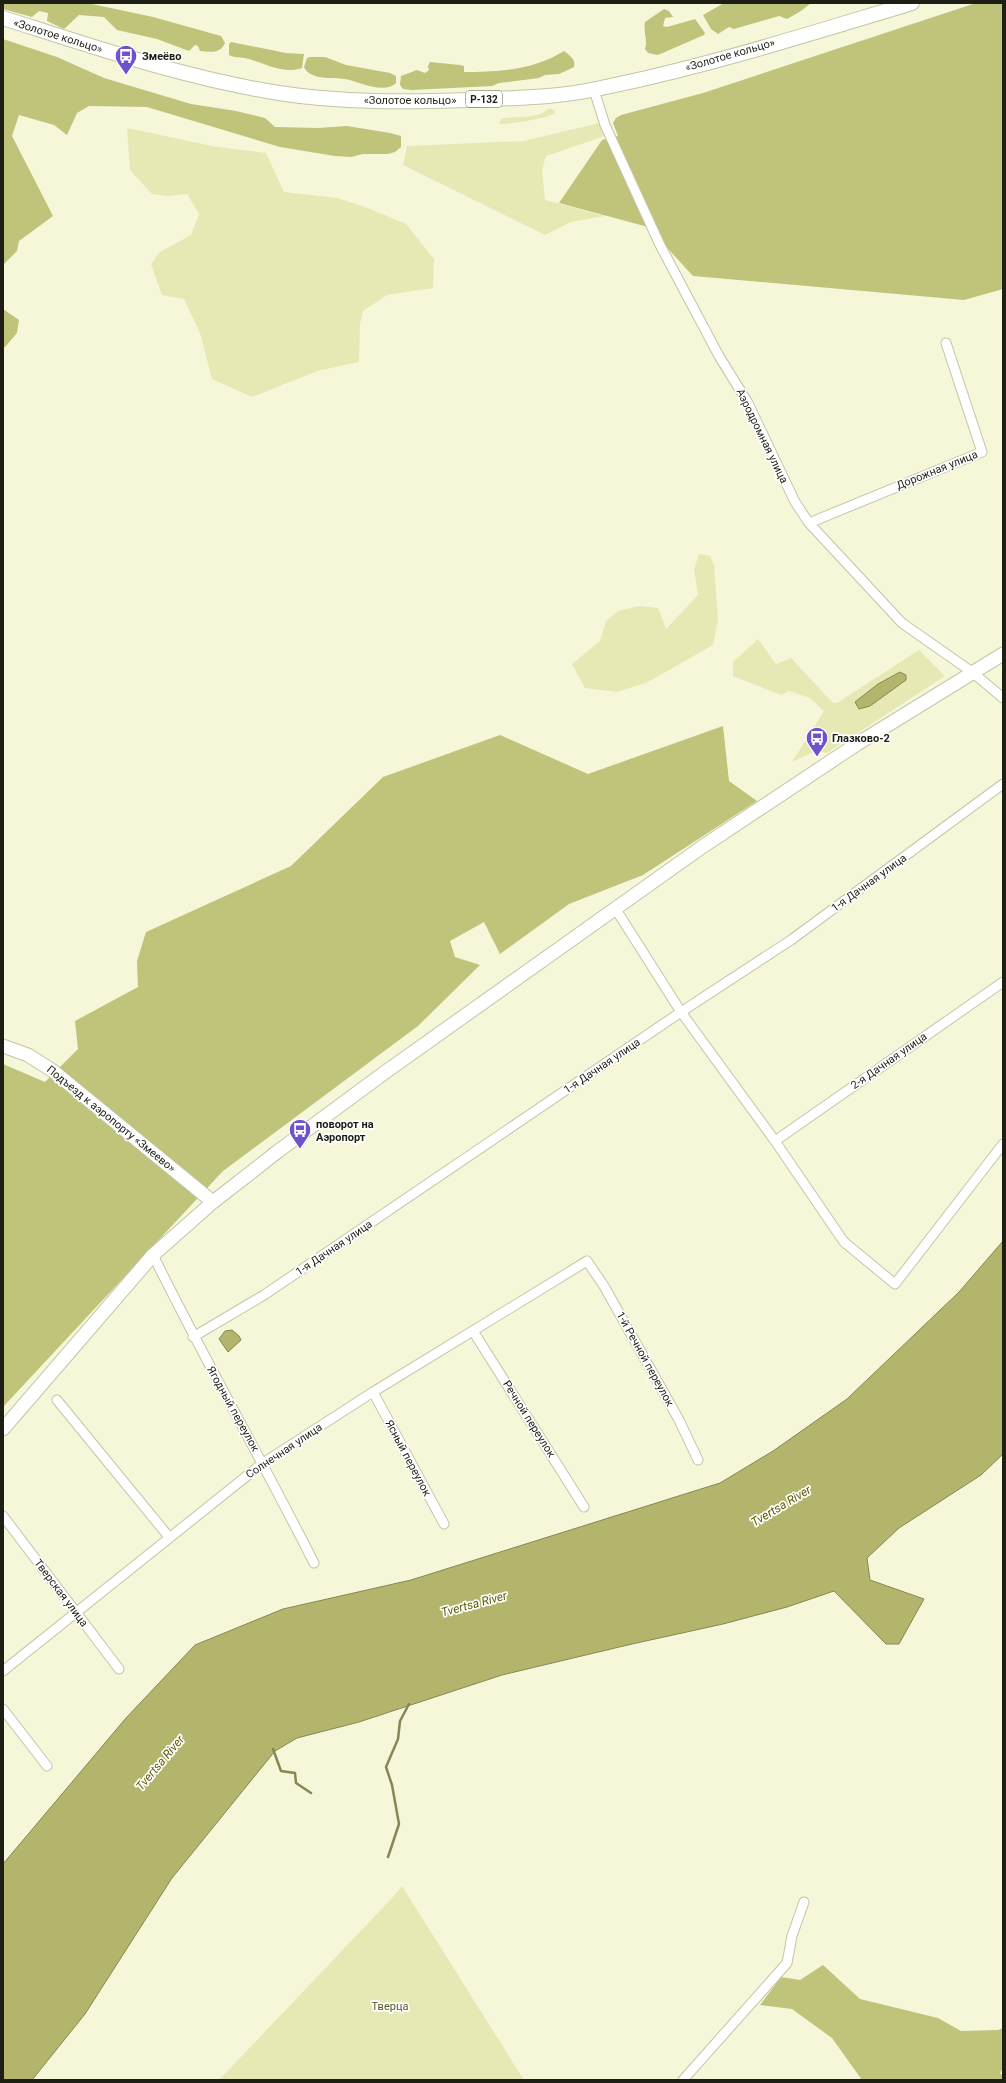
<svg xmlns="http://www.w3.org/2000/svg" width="1006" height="2083" font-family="Roboto,sans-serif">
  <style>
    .green { fill: #e7e9b5 }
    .forest { fill: #c0c37a }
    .water { fill: #b3b56d; stroke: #868852 }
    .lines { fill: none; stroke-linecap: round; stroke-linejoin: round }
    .stream { stroke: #868852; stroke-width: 2.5 }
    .street-casing { stroke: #c3c5a7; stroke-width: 11 }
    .secondary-casing { stroke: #c3c5a7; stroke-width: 15 }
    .primary-casing { stroke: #c3c5a7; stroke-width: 16 }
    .street { stroke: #fff; stroke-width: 9 }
    .secondary { stroke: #fff; stroke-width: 13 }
    .primary { stroke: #fff; stroke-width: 14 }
    .labels { text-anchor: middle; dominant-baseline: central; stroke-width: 3.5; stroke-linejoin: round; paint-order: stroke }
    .shield { fill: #fff; stroke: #62625a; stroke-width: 1 }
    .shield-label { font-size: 10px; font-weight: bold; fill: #1e1f14 }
    .street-label { font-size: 11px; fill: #1e1f14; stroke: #fff }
    .poi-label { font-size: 11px; font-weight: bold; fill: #1e1f14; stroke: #fff; text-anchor: start }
    .park-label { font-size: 11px; fill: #565722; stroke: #fff }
    .water-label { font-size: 12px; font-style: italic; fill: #5c5c02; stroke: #fff }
  </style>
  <rect width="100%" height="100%" fill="#f5f7d8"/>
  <path class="green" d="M549 108 554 110V114C542 119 512 124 499 124L501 119C515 115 539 120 549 108Z
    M599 123 606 130 602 137 546 156 542 170 545 200 605 216 571 222 545 235 403 165 407 146 524 141Z
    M127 128 217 147 266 153 284 192 337 198 368 208 406 224 434 259 433 288 387 295 363 311 360 324 359 362 317 371 252 397 212 379 200 333 184 299 162 295 151 264 160 252 191 235 199 214 187 194 169 196 152 194 130 170Z
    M699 554 710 556 714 565 718 620 713 645 648 682 617 692 585 688 572 664 600 641 606 621 618 611 639 606 658 608 666 629 698 595 694 569Z
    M758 639 776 664 791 658 833 703H837L919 650 945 676 827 753 816 751 792 762 824 711 810 698 789 691 781 695 733 676V662Z
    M402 1886 524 2080H219L393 1897Z"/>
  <path class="forest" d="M3 3H87L153 17 221 36 225 43C220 54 211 52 200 51L198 46 195 45 189 51 157 39 117 30 104 17 79 15 64 29 47 21 48 13 39 11 32 17 3 9Z
    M724 3H811L801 11 787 19 779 16 734 29 729 27 718 34 711 29 703 15Z
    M976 3H1003V289L964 300 693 276 648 227 559 203 602 140 618 136 613 123 616 118 621 115 703 93Z
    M664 9 669 11 673 17 665 18 663 26 667 27 695 19 705 33 704 35 658 55 648 53 645 49C648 39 643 32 645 22Z
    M3 39 57 57 104 78 191 104 236 111 265 118 275 127 318 128 347 126 390 133 401 136V147L395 152 388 154H363L351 157 335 156 280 147 147 107 89 106 77 113 67 135 54 125 19 115 12 136 53 216 19 241 17 251 3 265Z
    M231 42 286 53 304 54 302 68C282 75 263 62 245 58 239 57 234 58 229 55V44Z
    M564 51C570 56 576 59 574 67L559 74 545 75 539 78 499 83 492 86 412 90 403 89 400 85 401 76 417 70 425 73 429 70 428 66 430 62 460 65 464 66V72C499 72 534 70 564 51Z
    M311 57H325L346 65 390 73 396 76V83C384 95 358 81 345 79 332 77 311 81 304 67L307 58Z
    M3 309 19 320 17 333 5 347H3Z
    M723 726 729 781 757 801 643 875 569 904 500 954 484 922 450 941 455 957 480 965 418 1026 223 1171 3 1407V1064L45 1082 78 1049 75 1021 138 987 137 961 146 932 291 866 383 777 500 735 588 774Z
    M823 1965 860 1999 938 2018 961 2031 998 2030 1003 2028V2068L1000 2073 1003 2076V2080H862L832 2038 792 2009 760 2005 781 1977 800 1980Z"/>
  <path class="water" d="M900 672 906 675V680L870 706 859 709 855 702 878 684Z
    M1003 1241V1454L981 1475 899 1528 867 1558 870 1580 924 1599 899 1644H886L834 1591 787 1607 723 1624 632 1644 502 1675 359 1722 297 1738 275 1751 172 1878 85 2014 32 2080H3V1864L126 1718 195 1645 283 1609 411 1580 720 1483 773 1451 847 1399 959 1292Z
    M232 1330 239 1336 241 1340 228 1352 219 1339 225 1331Z"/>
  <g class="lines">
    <path class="stream" d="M273 1749 281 1771 295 1773 296 1783 311 1793
      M388 1857 399 1824 392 1785 386 1767 398 1739 400 1721 409 1704"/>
    <g class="street-casing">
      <path id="street" d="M594 90 605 125 660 245 719 356 748 403 795 502 809 523 902 623 972 672 1003 698
        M809 523 982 452 946 343
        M615 908 681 1012 775 1141 844 1242 895 1284 1003 1144
        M775 1141 1003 982
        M153 1255C204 1359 262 1460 314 1563
        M473 1331 584 1507
        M193 1337 264 1295 681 1012 791 940 1003 784
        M373 1392 444 1524
        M57 1400 169 1537
        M3 1516 119 1669
        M3 1671 263 1463 373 1392 587 1261 604 1286 679 1420 698 1460
        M3 1709 47 1766
        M683 2080 787 1963 792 1936 804 1902"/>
    </g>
    <g class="secondary-casing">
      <path id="secondary" d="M3 1046 28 1055 53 1071 213 1202
        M3 1429 153 1255 213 1202 277 1152 384 1073 702 847 857 744 1003 654"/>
    </g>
    <g class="primary-casing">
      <path id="primary" d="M3 18C94 47 184 78 279 93 342 103 406 102 470 100 512 98 555 98 596 89 703 68 808 34 912 3"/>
    </g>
    <use href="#street" class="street"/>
    <use href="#secondary" class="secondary"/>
    <use href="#primary" class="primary"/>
  </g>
  <defs>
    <g id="bus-pin" transform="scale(1.15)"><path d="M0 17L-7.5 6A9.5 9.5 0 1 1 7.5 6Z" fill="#7053cc" stroke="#fff"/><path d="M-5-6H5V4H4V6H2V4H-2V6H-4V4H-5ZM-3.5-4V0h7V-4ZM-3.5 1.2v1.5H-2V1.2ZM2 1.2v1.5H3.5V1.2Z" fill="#fff"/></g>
  </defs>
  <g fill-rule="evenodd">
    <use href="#bus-pin" x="126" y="56"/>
    <use href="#bus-pin" x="817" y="738"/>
    <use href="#bus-pin" x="300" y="1130"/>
  </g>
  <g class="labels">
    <rect class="shield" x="466" y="91" width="36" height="16" rx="3"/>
    <g class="shield-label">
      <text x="484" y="99">Р-132</text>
    </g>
    <g class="street-label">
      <text transform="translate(58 36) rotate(17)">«Золотое кольцо»</text>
      <text transform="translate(730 55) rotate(-16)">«Золотое кольцо»</text>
      <text x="410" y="100">«Золотое кольцо»</text>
      <text transform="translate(762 436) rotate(64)">Аэродромная улица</text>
      <text transform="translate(937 470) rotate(-22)">Дорожная улица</text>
      <text transform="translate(869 883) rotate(-36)">1-я Дачная улица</text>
      <text transform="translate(889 1061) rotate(-35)">2-я Дачная улица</text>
      <text transform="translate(602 1066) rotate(-34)">1-я Дачная улица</text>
      <text transform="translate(111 1119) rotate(39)">Подъезд к аэропорту «Змеево»</text>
      <text transform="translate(334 1248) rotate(-34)">1-я Дачная улица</text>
      <text transform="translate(645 1359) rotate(61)">1-й Речной переулок</text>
      <text transform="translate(233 1409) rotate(61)">Ягодный переулок</text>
      <text transform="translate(529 1419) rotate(58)">Речной переулок</text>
      <text transform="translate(284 1451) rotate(-34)">Солнечная улица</text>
      <text transform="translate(408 1458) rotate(62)">Ясный переулок</text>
      <text transform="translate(61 1593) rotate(53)">Тверская улица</text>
    </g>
    <g class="poi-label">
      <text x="142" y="56">Змеёво</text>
      <text x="832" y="738">Глазково-2</text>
      <text x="316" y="1124">поворот на<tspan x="316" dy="13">Аэропорт</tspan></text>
    </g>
    <g class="park-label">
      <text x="390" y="2006">Тверца</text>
    </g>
    <g class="water-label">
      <text transform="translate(781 1506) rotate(-31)">Tvertsa River</text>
      <text transform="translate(474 1604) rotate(-15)">Tvertsa River</text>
      <text transform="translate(160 1763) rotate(-50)">Tvertsa River</text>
    </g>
  </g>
  <rect width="1006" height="2083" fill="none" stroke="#1e1f14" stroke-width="8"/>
</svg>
